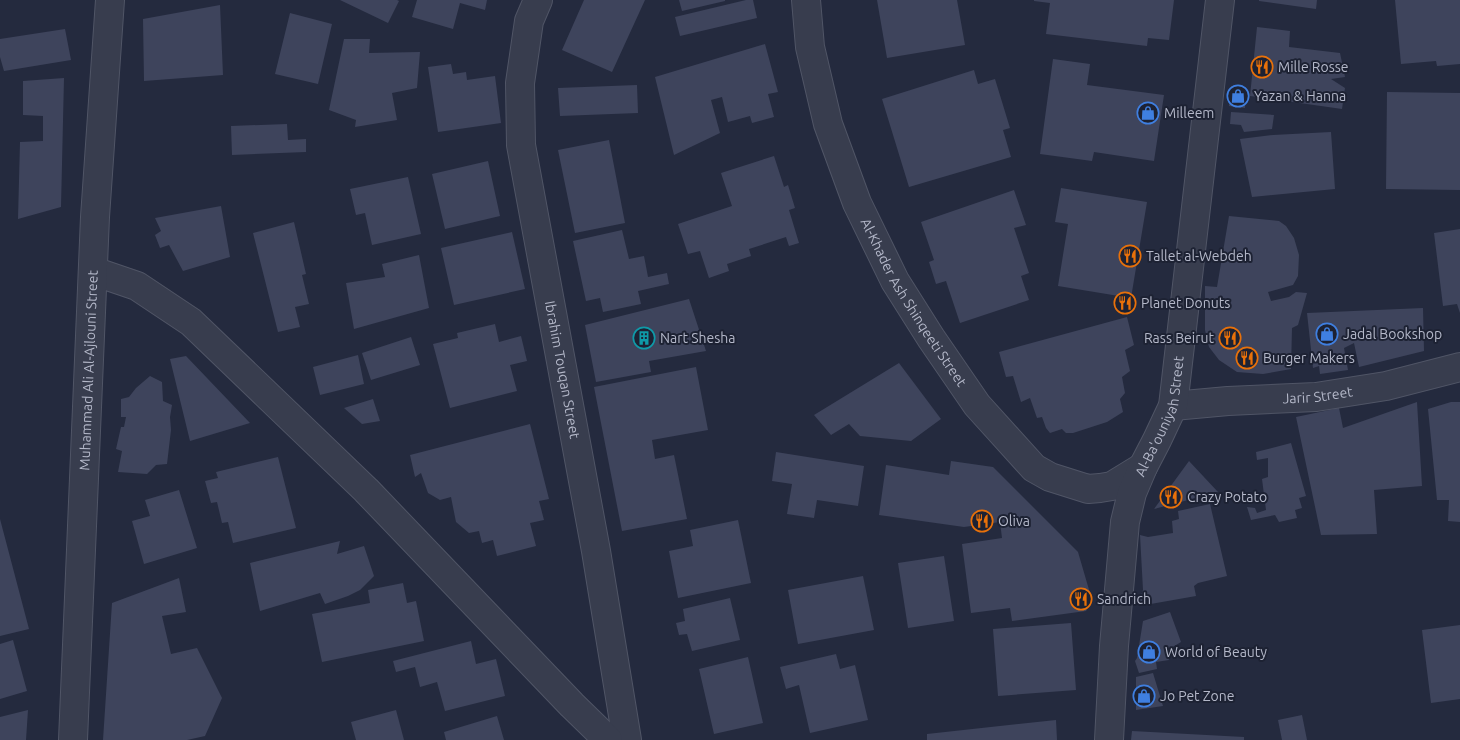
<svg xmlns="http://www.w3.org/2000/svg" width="1460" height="740" font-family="Ubuntu,sans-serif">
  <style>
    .building { fill: #3e445c }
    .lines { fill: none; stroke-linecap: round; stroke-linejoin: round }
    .minor-casing { stroke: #505566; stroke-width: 30 }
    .tertiary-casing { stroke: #505566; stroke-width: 30 }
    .minor { stroke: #383d4e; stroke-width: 28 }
    .tertiary { stroke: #383d4e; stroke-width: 28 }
    .labels { text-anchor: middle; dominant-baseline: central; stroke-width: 4; stroke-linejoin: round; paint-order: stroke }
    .poi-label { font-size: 14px; fill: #b4b8c9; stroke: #1d2233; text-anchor: start }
    .street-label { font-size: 14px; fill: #b4b8c9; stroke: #1d2233 }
  </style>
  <rect width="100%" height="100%" fill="#242a3e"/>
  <path class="building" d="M340 0H397L399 1 388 23Z
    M417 0H487L485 10 460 3 453 29 412 17Z
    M584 0H645L612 72 562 50Z
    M679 0H725V1L682 11Z
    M746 0H753L757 18 680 36 675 17Z
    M877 0H957L965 45 887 58Z
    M1034 0H1174L1169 40 1148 38 1147 46 1046 34 1050 3 1034 1Z
    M1259 0H1317L1316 9 1259 1Z
    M1395 0H1460V64L1437 66 1436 61 1401 64Z
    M220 5 223 75 144 81 143 19Z
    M290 13 332 24 318 84 275 74Z
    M1257 27 1290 31 1289 47 1340 53 1345 77 1331 79 1345 88 1342 109 1250 96Z
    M65 29 71 60 4 71 0 57V39Z
    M344 39H370L369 53 420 52 417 88 392 93 397 120 355 127 356 120 329 110Z
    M765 44 778 92 768 94 774 117 752 123 750 116 728 122 722 97 711 100 720 133 674 155 655 77Z
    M1053 59 1090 64 1087 85 1164 95 1154 161 1094 152 1092 161 1040 154Z
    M451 64 453 74 466 72 467 80 495 76 501 123 438 132 428 67Z
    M974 70 978 84 995 79 1010 128 1003 130 1011 157 909 187 882 99Z
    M64 78 61 207 18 219 20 142 43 141V116L23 115V81Z
    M637 85 638 113 560 116 558 88Z
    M1231 86 1246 87 1245 108 1229 106Z
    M1387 92 1460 93V190L1386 189Z
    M1231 112 1274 115 1272 129 1244 132 1241 125 1230 124Z
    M287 124 288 140 306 139V152L232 155 231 126Z
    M1331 132 1335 189 1252 197 1240 139 1273 135Z
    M609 140 625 223 575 233 558 150Z
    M774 156 784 187 788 185 795 208 789 210 799 243 789 246 786 237 749 249 751 256 727 264 729 271 709 278 700 251 688 254 678 224 732 206 721 173Z
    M488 161 500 216 445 229 432 174Z
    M408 177 421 234 372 245 365 213 356 215 350 189Z
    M1061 188 1147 202 1131 298 1058 286 1068 224 1055 222Z
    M1014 190 1026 225 1014 228 1029 273 1021 276 1029 300 960 323 946 281 936 284 929 262 934 260 921 222Z
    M221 206 230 257 183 271 169 245 160 248 155 235 161 231 155 218Z
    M1229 216 1279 221 1286 226 1294 238 1299 255 1298 276 1293 285 1268 292 1271 301 1289 297 1296 292 1307 293 1298 325 1292 328 1291 369 1263 374 1237 372 1219 360 1209 347 1205 330V286L1217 287Z
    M294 222 306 274 302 275 309 304 295 307 300 327 278 332 253 233Z
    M1460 229V313L1457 304 1443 306 1434 233Z
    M622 230 629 259 644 256 648 277 667 273 669 284 638 291 641 304 603 312 600 298 586 301 573 241Z
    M512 232 525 289 454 305 441 248Z
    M419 255 429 308 354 329 346 283 385 277 382 264Z
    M689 299 706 351 649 361 651 372 596 382 585 325Z
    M1423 308 1424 351 1359 367 1354 343 1344 348 1348 370 1320 374 1319 366 1313 368 1307 313Z
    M1127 317 1134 345 1125 350 1130 371 1122 377 1125 393 1120 399 1123 412 1107 422 1073 433H1066L1062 429 1050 433 1046 428 1042 417 1037 418 1030 398 1021 402 1013 376 1006 377 999 352Z
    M495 324 499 342 521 336 527 361 510 365 517 391 450 408 433 344 458 338 457 333Z
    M411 337 420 365 371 380 362 353Z
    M358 355 364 384 320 395 313 367Z
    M186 356 250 423 190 441 170 359Z
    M899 363 941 419 911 441 860 436 849 424 831 435 814 415Z
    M696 367 708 430 652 440 655 459 674 455 687 519 622 531 594 387Z
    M150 376 162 382 163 401 172 405 170 417 171 430 167 464 156 465 147 474 118 472 122 451 116 449 121 427H124L126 417H121V399L129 397 136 388Z
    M373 399 380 421 362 424 344 408Z
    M1417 402 1422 486 1374 490 1377 534 1321 535 1296 417 1339 408 1343 428Z
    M1451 402H1460V522L1448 521 1449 500H1437L1428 409Z
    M530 424 549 499 539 501 544 520 530 523 536 546 497 556 493 540 482 543 479 531 469 533 456 522 451 497 440 500 428 493 421 473 415 477 410 455Z
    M1291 443 1306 496 1299 498 1302 508 1295 510 1297 518 1279 522 1275 515 1251 520 1247 507 1255 508 1257 513 1266 510 1262 479 1268 477V458L1257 460 1256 452Z
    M776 452 864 466 858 506 817 500 814 518 787 514 792 484 772 481Z
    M278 457 296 528 233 543 228 522 222 523 217 502 211 503 205 481 218 478 216 472Z
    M951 461 993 467 1078 552 1092 600 1086 611 1012 621 1010 608 971 613 962 544 1002 538 1000 522 964 527 879 515 886 465 949 475Z
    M1189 461 1218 492 1154 509Z
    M179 490 197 548 144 564 132 521 150 516 145 500Z
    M1210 504 1227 576 1198 583 1194 586 1196 596 1145 605 1139 601 1143 590 1140 535 1148 537 1173 533 1172 521 1179 519 1178 511Z
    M0 519 29 629 0 636Z
    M738 520 751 583 678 598 669 551 693 546 690 530Z
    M340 541 337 554 364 546 374 576 360 590 348 596 325 604 320 593 260 611 250 563Z
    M944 556 954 621 908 628 898 563Z
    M863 576 874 630 798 644 788 590Z
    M179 578 186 612 162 616 171 654 197 648 222 698 205 736 187 740H103L112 603Z
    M403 583 407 603 416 601 424 641 322 662 312 614 370 603 368 590Z
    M730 598 740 640 692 651 687 634 679 635 676 623 685 621 683 609Z
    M1170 612 1181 642 1166 651 1169 660 1156 662 1157 669 1139 673 1135 661 1137 658 1143 621Z
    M1071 623 1076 690 998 696 993 629Z
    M1460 625V699L1431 703 1422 630Z
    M13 640 27 691 0 699V644Z
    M471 641 476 664 496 659 505 696 445 711 437 682 420 687 415 667 396 672 393 661Z
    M836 654 840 669 855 665 868 720 810 733 799 685 786 689 780 667Z
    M748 657 763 723 714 734 699 669Z
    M1153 673 1163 706 1136 710V677Z
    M28 710 26 740H0V717Z
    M396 710 404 740H356L351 722Z
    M1302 715 1307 740H1282L1278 720Z
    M497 716 504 740H446L444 732Z
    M1056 720 1057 740H927V734Z
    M1132 731 1244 737V740H1131Z"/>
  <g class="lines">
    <g class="minor-casing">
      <g id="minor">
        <path id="s1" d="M538 0 529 21 520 83 521 145 596 551 627 740"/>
        <path id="s2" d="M806 0 810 47 828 124 857 203 895 281 931 338 977 405 1034 468 1050 477 1088 489 1100 488 1112 486 1143 467"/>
        <path d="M93 271 137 286 191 322 366 490 572 705 608 740"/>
        <path id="s3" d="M1173 406 1228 401 1316 397 1386 386 1460 367"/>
      </g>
    </g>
    <g class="tertiary-casing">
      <g id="tertiary">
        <path id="s4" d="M73 740 95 217 110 0"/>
        <path id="s5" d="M1109 740 1114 646 1125 522 1132 493 1143 467 1157 440 1173 406 1220 0"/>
      </g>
    </g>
    <use href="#minor" class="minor"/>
    <use href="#tertiary" class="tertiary"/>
  </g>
  <defs>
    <g id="restaurant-ring" transform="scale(1.125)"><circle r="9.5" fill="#1d2233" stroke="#e8710a" stroke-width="1.5"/><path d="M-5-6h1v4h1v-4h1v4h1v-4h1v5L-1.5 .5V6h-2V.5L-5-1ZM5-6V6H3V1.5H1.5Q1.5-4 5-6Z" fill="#e8710a"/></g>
    <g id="shop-ring" transform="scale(1.125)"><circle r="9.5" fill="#1d2233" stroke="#3f7fe0" stroke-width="1.5"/><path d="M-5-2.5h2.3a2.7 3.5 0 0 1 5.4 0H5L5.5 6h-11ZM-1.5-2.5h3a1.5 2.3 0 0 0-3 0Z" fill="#3f7fe0"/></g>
    <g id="building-ring" transform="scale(1.125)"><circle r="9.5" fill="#1d2233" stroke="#0f9aa8" stroke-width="1.5"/><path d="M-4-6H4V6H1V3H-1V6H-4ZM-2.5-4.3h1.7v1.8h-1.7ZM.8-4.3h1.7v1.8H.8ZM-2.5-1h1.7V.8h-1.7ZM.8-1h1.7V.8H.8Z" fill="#0f9aa8"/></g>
  </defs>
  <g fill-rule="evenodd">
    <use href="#restaurant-ring" x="1262" y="67"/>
    <use href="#shop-ring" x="1238" y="96"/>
    <use href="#shop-ring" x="1148" y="113"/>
    <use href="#restaurant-ring" x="1130" y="256"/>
    <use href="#restaurant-ring" x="1125" y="303"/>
    <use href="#shop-ring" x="1327" y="334"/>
    <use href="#building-ring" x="644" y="338"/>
    <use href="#restaurant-ring" x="1230" y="338"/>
    <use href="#restaurant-ring" x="1247" y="358"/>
    <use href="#restaurant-ring" x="1171" y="497"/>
    <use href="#restaurant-ring" x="982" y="521"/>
    <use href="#restaurant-ring" x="1081" y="599"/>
    <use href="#shop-ring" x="1149" y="652"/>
    <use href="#shop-ring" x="1144" y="696"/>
  </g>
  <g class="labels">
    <g class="poi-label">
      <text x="1278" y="67">Mille Rosse</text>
      <text x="1254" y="96">Yazan &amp; Hanna</text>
      <text x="1164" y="113">Milleem</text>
      <text x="1146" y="256">Tallet al-Webdeh</text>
      <text x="1141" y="303">Planet Donuts</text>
      <text x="1343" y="334">Jadal Bookshop</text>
      <text x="660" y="338">Nart Shesha</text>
      <text x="1214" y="338" text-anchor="end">Rass Beirut</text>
      <text x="1263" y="358">Burger Makers</text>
      <text x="1187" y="497">Crazy Potato</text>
      <text x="998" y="521">Oliva</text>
      <text x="1097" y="599">Sandrich</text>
      <text x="1165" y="652">World of Beauty</text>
      <text x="1160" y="696">Jo Pet Zone</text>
    </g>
    <g class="street-label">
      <text stroke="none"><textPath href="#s2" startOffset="325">Al-Khader Ash Shinqeeti Street</textPath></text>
      <text stroke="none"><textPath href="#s4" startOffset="370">Muhammad Ali Al-Ajlouni Street</textPath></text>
      <text stroke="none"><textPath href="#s1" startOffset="376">Ibrahim Touqan Street</textPath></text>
      <text stroke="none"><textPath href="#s3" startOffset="145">Jarir Street</textPath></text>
      <text stroke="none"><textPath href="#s5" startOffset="331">Al-Ba'ouniyah Street</textPath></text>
    </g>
  </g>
</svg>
